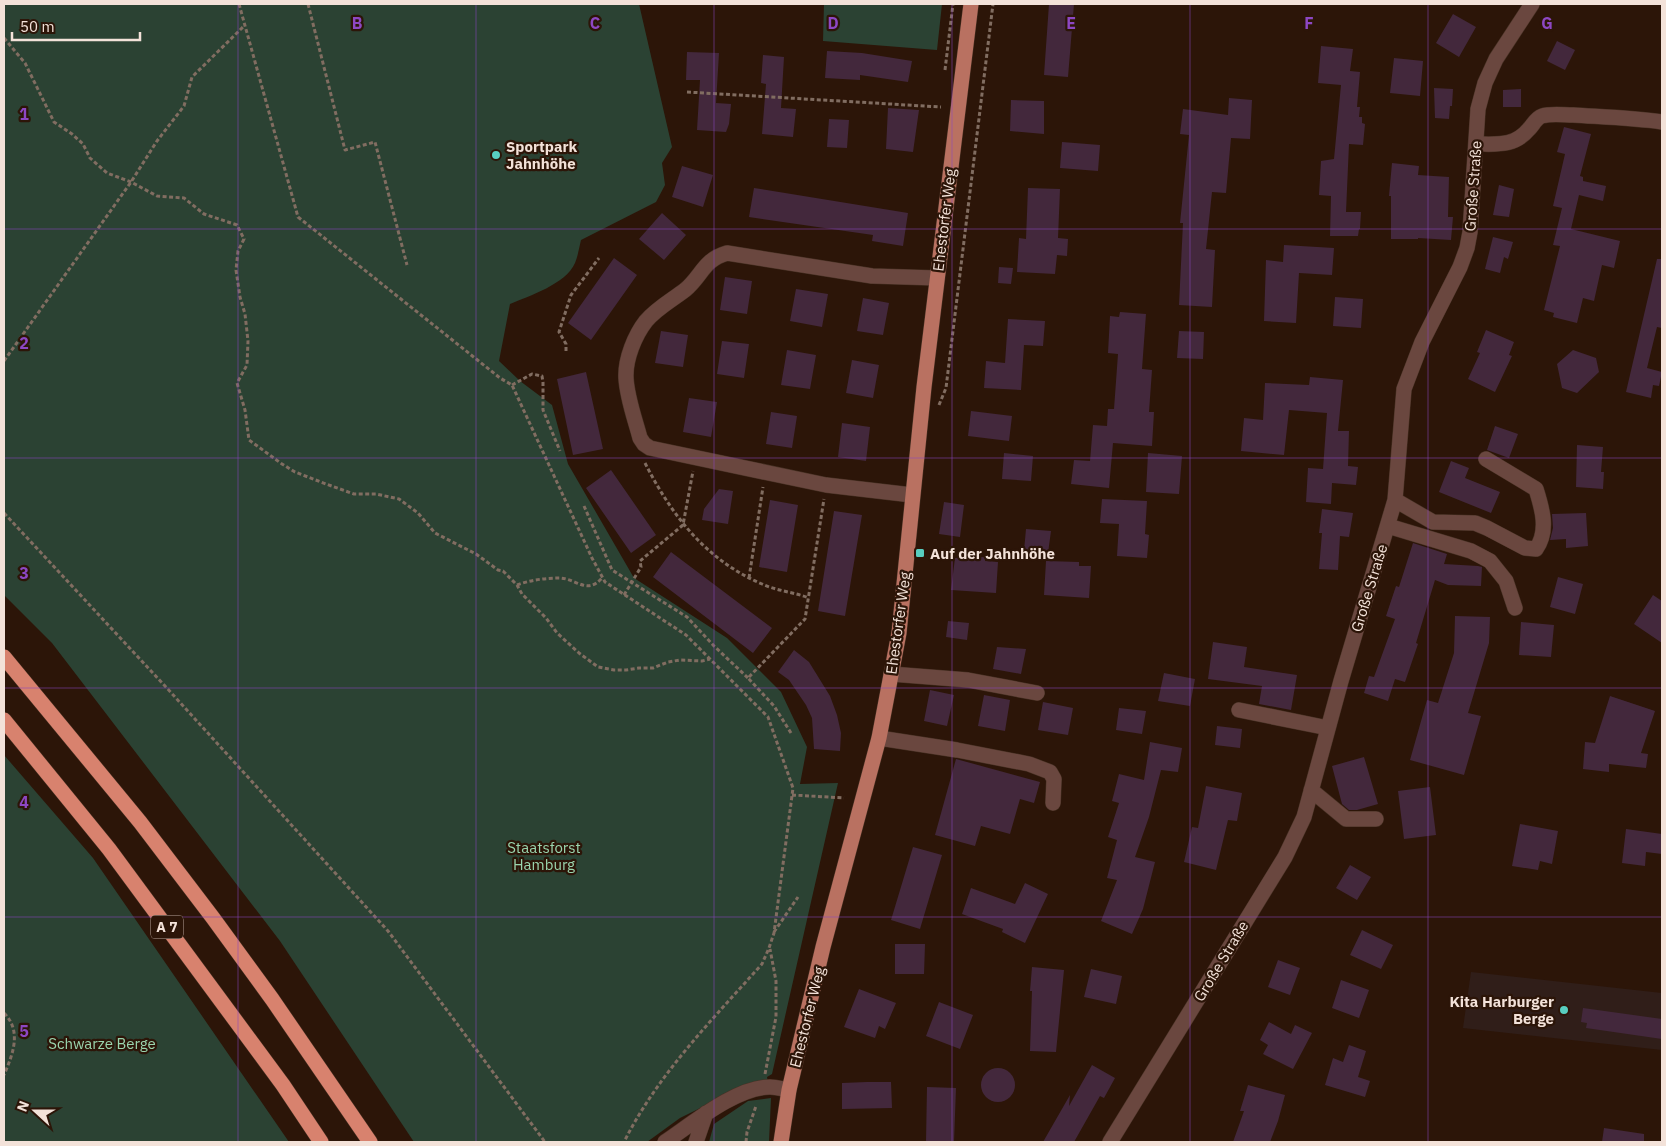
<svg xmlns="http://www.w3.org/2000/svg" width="1666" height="1146" font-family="'IBM Plex Sans',sans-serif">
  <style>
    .education { fill: #301e19 }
    .green { fill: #2b4233 }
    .building { fill: #43283c }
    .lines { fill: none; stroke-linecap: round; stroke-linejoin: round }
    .minor-casing { stroke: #483225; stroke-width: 16 }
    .major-casing { stroke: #483225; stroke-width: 16 }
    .highway-casing { stroke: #483225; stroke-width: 16 }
    .path { stroke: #816d61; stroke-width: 3; stroke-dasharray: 4 2.5; stroke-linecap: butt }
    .minor { stroke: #6a473f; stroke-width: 15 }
    .major { stroke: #b97161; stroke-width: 15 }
    .highway { stroke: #d8826e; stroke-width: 15 }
    .grid { fill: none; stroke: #8d47c3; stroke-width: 1; stroke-opacity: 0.55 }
    .poi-dot { fill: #58cec0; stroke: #2c1508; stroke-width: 2 }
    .labels { text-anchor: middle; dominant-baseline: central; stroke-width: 4.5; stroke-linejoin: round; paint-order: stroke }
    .shield { fill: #2c1508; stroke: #b7a49a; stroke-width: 1 }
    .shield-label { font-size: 14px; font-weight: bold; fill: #f3e2d9 }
    .poi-label { font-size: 15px; font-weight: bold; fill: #f3e2d9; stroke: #2c1508; text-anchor: start }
    .street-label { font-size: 15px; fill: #f3e2d9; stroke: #2c1508 }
    .park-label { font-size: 15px; fill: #9ad5ae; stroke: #2c1508 }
    .grid-label { font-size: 16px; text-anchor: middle; font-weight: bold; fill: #8d47c3; stroke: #2c1508; stroke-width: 4.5; stroke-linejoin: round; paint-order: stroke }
  </style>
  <rect width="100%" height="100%" fill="#2c1508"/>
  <path class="education" d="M1471 972 1662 993V1050L1463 1028Z"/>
  <path class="green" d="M4 4H639L672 147 662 163 665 185 656 202 581 240C579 248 578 256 575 263 566 284 529 296 510 304L499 361 520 381 552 405 568 464 634 578 727 638 781 692 807 747 800 784 838 783 772 1074 767 1077 769 1087 745 1086 680 1118 647 1142H414L280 941 52 643 4 595Z
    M824 4H942L937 50 823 41Z
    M4 755 93 858 289 1142H4Z
    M771 1098 769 1142H709L714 1124 748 1101Z"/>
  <path class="building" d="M1049 4H1074L1068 77 1044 75Z
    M1453 14 1476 27 1459 57 1436 43Z
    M1557 41 1575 50 1565 70 1547 61Z
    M1321 46 1353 49 1350 71 1360 72 1357 107H1360L1359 117H1362V123L1365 124 1363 145 1349 144 1346 212H1361L1360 229H1359L1358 236H1330L1331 196 1319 195 1321 161 1334 159 1341 85 1318 83Z
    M827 51 862 53 912 61 908 82 860 75V80L825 78Z
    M687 52 719 53 716 103 731 104 729 124 726 132 697 130 700 80H686Z
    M763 55 784 57 781 108 796 109 793 137 762 134 766 84 761 83Z
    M1394 58 1423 61 1420 96 1390 93Z
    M1434 88 1453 89 1452 106H1450L1449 119 1435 118Z
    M1521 89V107H1503V90Z
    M1229 98 1252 100 1250 139 1231 138 1226 193 1212 192 1206 249 1215 250 1212 307 1179 305 1183 223H1180L1189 135 1180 134 1183 109 1228 115Z
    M1011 100 1044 101V134L1010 131Z
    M888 108 919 110 913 152 886 149Z
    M829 119 849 120 847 148 827 147Z
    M1564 127 1591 134 1580 176 1583 177V181L1606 186 1603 201 1579 195 1571 229 1620 241 1614 268 1602 265 1594 301 1583 298 1577 323 1553 317 1554 313 1544 310 1560 246 1553 245 1562 208 1553 206 1565 154 1557 152Z
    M1062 142 1100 145 1098 171 1060 168Z
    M1392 163 1419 166 1418 175 1449 177 1448 217H1453L1451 240 1418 238V239H1391V196H1389Z
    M682 166 713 175 703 207 672 197Z
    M1499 185 1514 189 1509 217 1493 215Z
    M754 188 908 213 903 246 872 241 873 235 749 217Z
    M1028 188 1060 189 1058 238 1068 239 1067 256 1057 255 1055 274 1017 272 1019 238 1026 239Z
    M662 213 686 235 664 260 639 239Z
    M1493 237 1513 242 1508 259 1504 257 1500 273 1485 269Z
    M1284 245 1334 248 1332 275 1299 273 1296 323 1264 321 1266 260 1283 262Z
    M614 258 637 275 591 340 568 323Z
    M1657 259H1662V328L1657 327 1647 368 1662 372 1659 386 1653 385 1651 398 1626 392Z
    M999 267 1013 268 1011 284 998 283Z
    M725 277 752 281 747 314 720 310Z
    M796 289 828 294 822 327 790 321Z
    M1335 297 1363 299 1361 328 1333 326Z
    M863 298 889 303 883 335 857 331Z
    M1120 312 1146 314 1142 369 1152 370 1149 412H1154L1152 446 1113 443 1109 488 1071 484 1074 460 1090 461 1093 425 1107 426 1108 409H1114L1118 354 1108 353 1110 316 1119 317Z
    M1008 319 1045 321 1043 346 1024 345 1021 390 984 388 986 361 1005 363Z
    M1486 330 1514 342 1509 355 1512 356 1495 392 1468 379 1480 353 1477 352Z
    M661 331 688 335 683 367 655 363Z
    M1179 331 1204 332 1203 359 1177 358Z
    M722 341 749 344 744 378 717 374Z
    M787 350 816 355 810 389 781 385Z
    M1573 350 1596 358 1599 372 1577 393 1562 388 1557 364Z
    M852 360 879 365 873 398 846 393Z
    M586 372 603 449 573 455 557 379Z
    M1310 377 1343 380 1338 431H1349L1348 466 1358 467 1356 485 1332 483 1331 504 1306 502 1308 468 1323 469 1327 413 1289 410 1284 455 1241 451 1244 418 1263 420 1265 383 1309 385Z
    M689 398 717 402 711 437 683 432Z
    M971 411 1012 416 1009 441 968 436Z
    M771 412 797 416 792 448 766 444Z
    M842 423 870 427 866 461 838 457Z
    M1495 426 1518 434 1509 458 1487 450Z
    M1577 445 1603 447 1601 472H1604L1603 489 1576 487Z
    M1004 453 1033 456 1031 481 1002 479Z
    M1148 453 1182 456 1179 494 1146 492Z
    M1451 461 1469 468 1465 478 1500 492 1491 513 1439 492Z
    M611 470 656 535 631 553 586 488Z
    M719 489 733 491 728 524 702 520 704 509Z
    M1102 499 1147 501 1145 534 1149 535 1147 558 1117 556 1119 524 1100 523Z
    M770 500 798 505 787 572 759 567Z
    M944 502 964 505 960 537 939 534Z
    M1322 509 1353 513 1349 537 1340 536 1338 570 1319 569 1322 533H1319Z
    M834 511 862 515 845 616 818 611Z
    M1586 513 1588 546 1566 548V539L1550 540 1553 528 1552 514Z
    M1026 529 1051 531 1048 553 1024 551Z
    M1413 543 1447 554 1444 564 1478 566 1482 567 1481 586 1448 585 1435 580 1416 643 1418 644 1405 682 1395 679 1388 701 1364 693 1369 676 1374 677 1395 619 1386 616 1396 586 1399 587Z
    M671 552 772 628 753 653 653 577Z
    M985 557V561L998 562 996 593 951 590 955 558Z
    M1046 561 1079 562V566H1091L1089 598 1044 595Z
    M1558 577 1583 584 1575 614 1550 607Z
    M1653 595 1662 601V643L1634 624Z
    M1455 616 1490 617 1489 643 1468 713 1481 716 1464 775 1410 760 1427 700 1438 703 1454 653Z
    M948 621 969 623 967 640 946 637Z
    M1521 622 1554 625 1551 657 1519 655Z
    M1213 642 1247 647 1244 667 1297 675 1291 710 1259 704 1262 686 1208 679Z
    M997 647 1026 649 1021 674 993 669Z
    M794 650 809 662 830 696 837 715 841 733 840 751 814 749 812 718 806 705 789 680 778 672Z
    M1164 673 1195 679 1190 706 1158 701Z
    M930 690 954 695 947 726 924 721Z
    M984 695 1010 700 1005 731 978 726Z
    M1610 696 1655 711 1641 753 1648 754 1646 768 1609 764V772L1583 769 1585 742 1595 743Z
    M1043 702 1073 708 1068 735 1038 730Z
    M1119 708 1146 711 1142 734 1116 730Z
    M1217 726 1242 729 1240 748 1215 745Z
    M1150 742 1182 748 1178 772 1161 770 1149 817 1135 857 1155 862 1143 909 1132 934 1101 921 1117 880 1107 878 1117 840 1108 837 1119 803 1112 801 1119 774 1144 780Z
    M1364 757 1378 804 1357 810H1349L1342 804 1332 766Z
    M956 759 1040 782 1034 803 1020 799 1010 834 981 826 975 846 935 835Z
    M1206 786 1242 793 1237 821 1228 820 1216 870 1184 862 1192 827 1198 828Z
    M1430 787 1436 835 1404 839 1398 791Z
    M1520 824 1558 831 1552 864 1540 861 1538 870 1512 866Z
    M1626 829 1662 834V854L1646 852 1645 866 1622 863Z
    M913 847 942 855 920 929 891 920Z
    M1350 865 1371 877 1357 900 1336 888Z
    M1025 883 1048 894 1025 943 1002 932 1003 929 962 914 971 888 1015 904Z
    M1362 930 1393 945 1381 969 1350 955Z
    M895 944H925L924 974H895Z
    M1278 960 1300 968 1290 995 1268 987Z
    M1032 967 1064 970 1056 1052 1030 1051 1032 991H1030Z
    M1091 969 1122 976 1116 1004 1084 997Z
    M1341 980 1369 990 1359 1018 1332 1008Z
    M859 989 896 1003 885 1029 879 1026 875 1038 844 1027Z
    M939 1002 973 1015 960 1049 926 1036Z
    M1583 1008 1662 1019V1039L1586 1028 1587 1023 1581 1022Z
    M1269 1022 1291 1034 1295 1025 1312 1033 1293 1069 1263 1054 1268 1045 1260 1040Z
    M1349 1045 1366 1051 1358 1077 1370 1081 1365 1097 1325 1085 1333 1058 1343 1062Z
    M1092 1065 1115 1078 1104 1098 1100 1096 1074 1142H1043L1070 1095 1069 1106Z
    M981 1085a17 17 0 1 1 34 0a17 17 0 1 1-34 0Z
    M867 1082H891L892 1108 842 1109V1083Z
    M1248 1085 1285 1095 1278 1121 1270 1142H1233L1244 1111H1240Z
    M927 1087 956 1088 954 1142H926Z
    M1604 1128 1644 1134V1142H1602Z"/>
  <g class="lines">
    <g class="minor-casing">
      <path id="minor" d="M1476 144C1497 144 1514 147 1529 129 1533 125 1536 118 1542 116 1551 113 1564 115 1573 115 1603 117 1633 118 1662 122
        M912 495 826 485 650 448 644 444 640 438C635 419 627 398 626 378 625 359 635 335 646 321 657 308 672 300 685 290 702 276 703 260 727 253L872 276 937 278
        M1395 500 1433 522 1475 523 1487 528 1525 548 1536 549C1549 531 1542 508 1536 489L1486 459
        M1388 526 1471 551 1490 561 1506 581 1515 608
        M891 674 968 680 1037 693
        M1239 710 1328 728
        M879 738 957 750 1029 764 1050 772 1054 779 1053 803
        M1311 790 1346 819H1376
        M665 1142C692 1124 736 1087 770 1087 776 1087 783 1089 789 1090
        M696 1142 706 1113
        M1110 1142 1285 857 1304 817 1341 681 1395 500 1404 389 1422 342 1460 267 1467 248 1470 232 1478 109 1485 83 1496 59 1532 4"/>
    </g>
    <g class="major-casing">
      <path id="major" d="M781 1142 789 1090 823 947 879 738 899 633 924 387 971 4"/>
    </g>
    <g class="highway-casing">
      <path id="highway" d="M4 657 140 822 213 918 272 999 370 1142
        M4 720 109 849 283 1085 321 1142"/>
    </g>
    <path class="path" d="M239 4 298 217 500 378 512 385 592 558 605 582 686 635 768 717 793 788 774 933 769 948 762 964C712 1020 658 1074 624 1142
      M308 4 345 150 375 142 407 265
      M4 38 25 63 54 122 72 134 83 144 90 158 107 173 131 182 157 196 184 198 204 214 237 225 244 239 238 251 236 270 240 297 245 314 248 341 247 365 237 383 245 410 249 440 282 464 295 472 326 484 354 494H376L399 499 418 513 435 533 476 554 498 570 503 571 517 585 522 594 546 618 557 633 579 653 598 667 614 670H626L639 668H653L668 662 680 660 702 661 710 659
      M945 70 953 4
      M687 92 941 107
      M566 351V344L559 332 571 295 599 258
      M4 361 131 182 157 141 184 106 192 77 244 26
      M512 385 532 374 542 376 543 382V410L560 451
      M939 405 946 388 993 4
      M645 463C672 516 706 560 762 584 777 591 794 592 809 598
      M584 506 612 570 687 617 714 646 748 678
      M4 513 165 686 388 931 545 1142
      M749 578 763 487
      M517 585C530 580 546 578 560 578 577 579 587 595 602 578
      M624 595 641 567 640 561 683 525 693 471
      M791 733 774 706 748 678 805 619 824 499
      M792 795 844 798
      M774 932 798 897
      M4 1013C22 1031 13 1054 4 1075
      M765 1074 776 1017V981L770 949
      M746 1142 747 1132 756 1106"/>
    <use href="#minor" class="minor"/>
    <use href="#major" class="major"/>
    <use href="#highway" class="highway"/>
  </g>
  <path class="grid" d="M238 4V1142M476 4V1142M714 4V1142M952 4V1142M1190 4V1142M1428 4V1142M4 229H1662M4 458H1662M4 688H1662M4 917H1662"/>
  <g class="poi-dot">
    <circle cx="496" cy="155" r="5"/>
    <rect x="915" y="548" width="10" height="10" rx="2.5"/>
    <circle cx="1564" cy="1010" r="5"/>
  </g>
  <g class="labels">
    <rect class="shield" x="151" y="915.5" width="32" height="23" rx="4"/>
    <g class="shield-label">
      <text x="167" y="927">A 7</text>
    </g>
    <g class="poi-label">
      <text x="506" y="146">Sportpark<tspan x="506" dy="17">Jahnhöhe</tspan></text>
      <text x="930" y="553">Auf der Jahnhöhe</text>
      <text x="1554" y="1001" text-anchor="end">Kita Harburger<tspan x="1554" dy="17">Berge</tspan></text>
    </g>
    <g class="street-label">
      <text transform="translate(1473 186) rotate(-86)">Große Straße</text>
      <text transform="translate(944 220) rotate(-83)">Ehestorfer Weg</text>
      <text transform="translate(1369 588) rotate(-73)">Große Straße</text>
      <text transform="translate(898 623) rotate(-82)">Ehestorfer Weg</text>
      <text transform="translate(1221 961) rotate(-59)">Große Straße</text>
      <text transform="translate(807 1017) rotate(-76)">Ehestorfer Weg</text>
    </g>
    <g class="park-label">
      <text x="544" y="847">Staatsforst<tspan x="544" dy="17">Hamburg</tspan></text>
      <text x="102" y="1043">Schwarze Berge</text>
    </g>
  </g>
  <g class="grid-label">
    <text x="357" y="29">B</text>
    <text x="595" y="29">C</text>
    <text x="833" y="29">D</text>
    <text x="1071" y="29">E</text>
    <text x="1309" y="29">F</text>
    <text x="1547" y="29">G</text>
    <text x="24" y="120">1</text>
    <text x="24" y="349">2</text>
    <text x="24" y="579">3</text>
    <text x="24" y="808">4</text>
    <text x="24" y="1037">5</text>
  </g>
  <rect width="1666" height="1146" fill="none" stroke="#f3e2d9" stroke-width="10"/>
  <g transform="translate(35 1111) rotate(291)" stroke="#2c1508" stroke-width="4" paint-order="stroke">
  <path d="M0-4L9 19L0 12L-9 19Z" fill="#f3e2d9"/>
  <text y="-8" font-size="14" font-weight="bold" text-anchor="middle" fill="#f3e2d9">N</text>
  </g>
  <path d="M12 32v8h128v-8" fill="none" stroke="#f3e2d9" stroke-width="2.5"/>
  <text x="20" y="32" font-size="15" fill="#f3e2d9" stroke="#2c1508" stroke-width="4" paint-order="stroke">50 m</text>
</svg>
